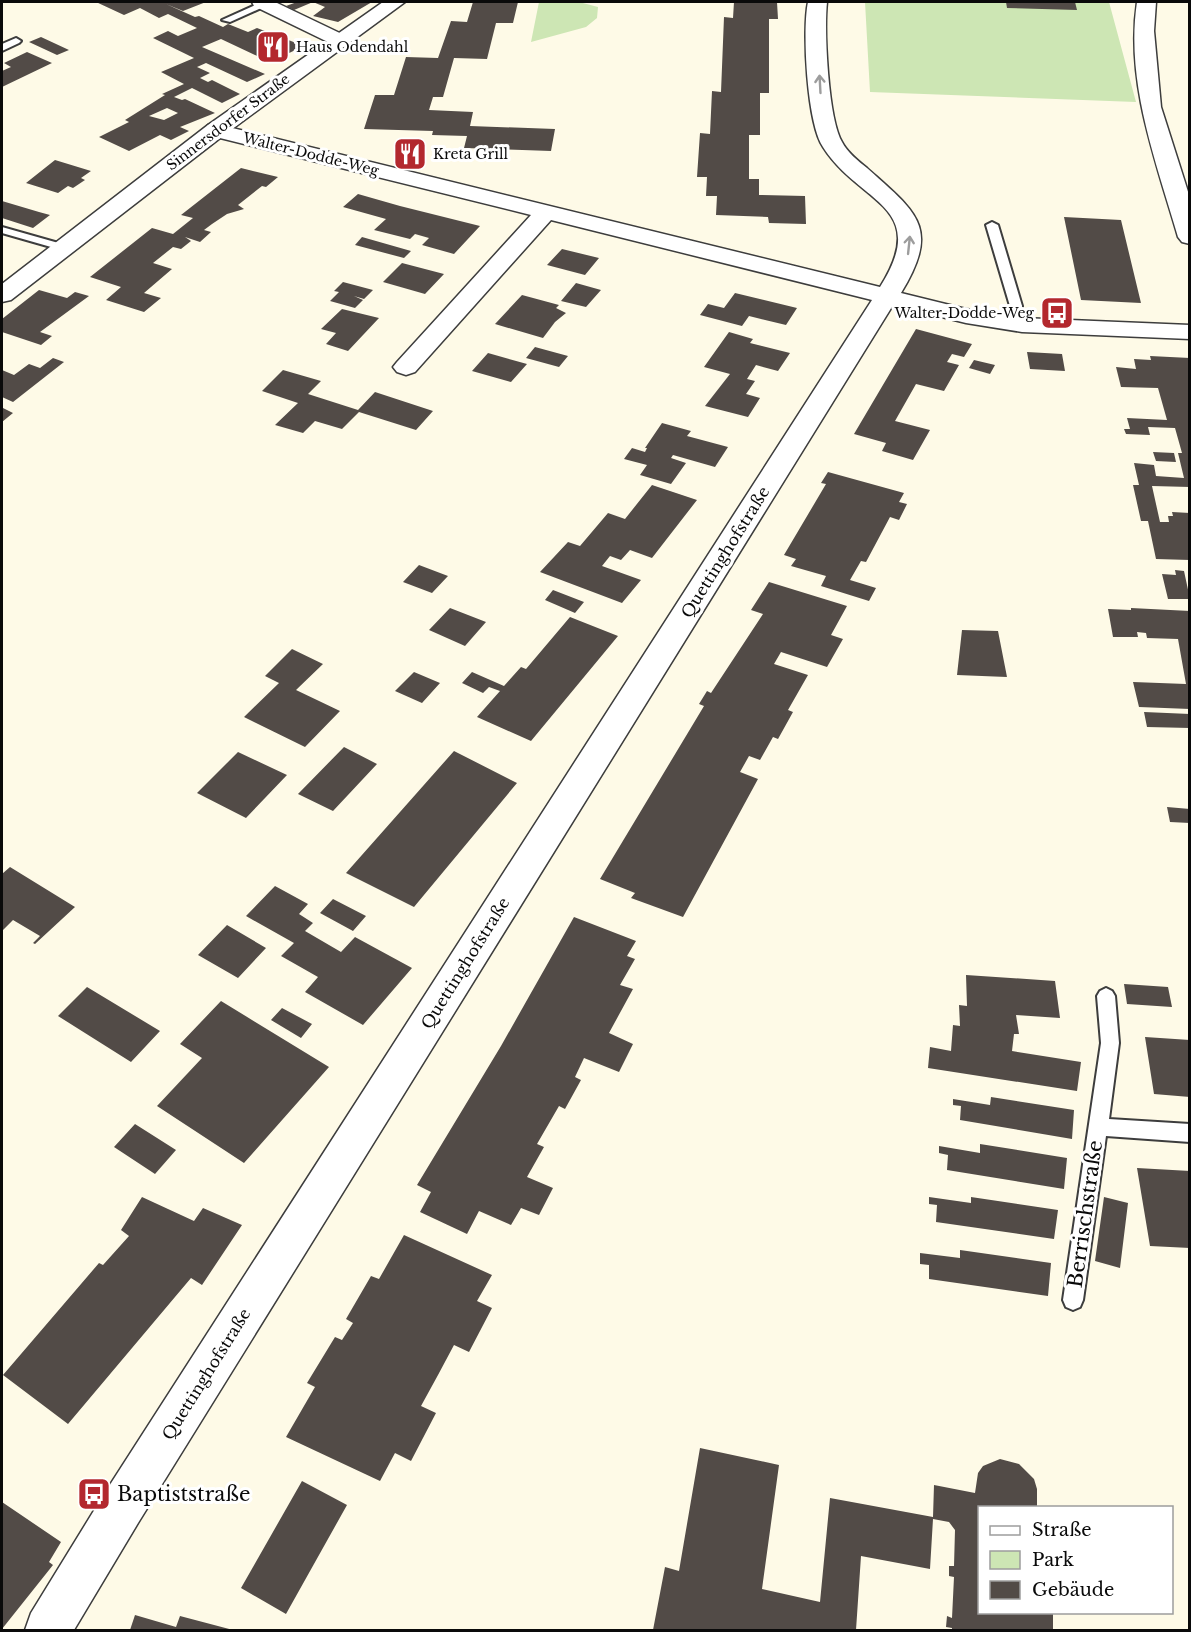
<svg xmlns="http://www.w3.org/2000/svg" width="1191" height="1632" font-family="'Libre Baskerville',serif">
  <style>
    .green { fill: #cde6b4 }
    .building { fill: #524b47; fill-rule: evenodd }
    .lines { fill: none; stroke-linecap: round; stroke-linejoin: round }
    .service-casing { stroke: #3d3d3d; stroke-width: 4 }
    .minor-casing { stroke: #3d3d3d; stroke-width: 3 }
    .tertiary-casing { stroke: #3d3d3d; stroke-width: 3 }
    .service { fill: #fff; fill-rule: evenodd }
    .minor { fill: #fff; fill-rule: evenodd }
    .tertiary { fill: #fff; fill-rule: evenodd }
    .oneway { stroke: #9d9d9d }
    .labels { text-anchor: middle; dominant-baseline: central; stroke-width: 6; stroke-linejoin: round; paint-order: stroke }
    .far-poi-label { font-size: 14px; fill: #0a0a0a; stroke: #fff; text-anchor: start }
    .far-street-label { font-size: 14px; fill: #0a0a0a; stroke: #fff }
    .street-label { font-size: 16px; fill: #0a0a0a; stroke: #fff }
    .near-street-label { font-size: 20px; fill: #0a0a0a; stroke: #fff }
    .near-poi-label { font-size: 20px; fill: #0a0a0a; stroke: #fff; text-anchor: start }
  </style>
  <rect width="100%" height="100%" fill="#fefae7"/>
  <path class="green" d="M539 2H579L598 7 597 18 586 27 531 42Z
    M865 2H1109L1136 102 870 92Z"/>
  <path class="building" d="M96 2H206L183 11 166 4 195 17 199 16 223 27 228 24 248 32 257 28 304 46 270 62 221 39 202 47 265 74 247 82 206 63 197 67 210 73 200 78 208 82 212 80 240 94 222 103 192 88 174 97 182 100 185 99 215 113 180 127 189 131 171 140 160 135 129 151 99 137 129 122 125 120 165 95 162 94 184 84 161 72 194 58 153 38 168 31 178 36 197 28 168 14 159 18 140 8 124 15ZM167 108 178 113 164 120 149 116Z
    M297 2H372L338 22 313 16 325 7 313 2 294 10 286 6Z
    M473 2H518L513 23H496L487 59 454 58 443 97H433L429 110 473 112 470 126 555 129 551 151 464 148 467 136 432 135 433 131 364 129 375 95H394L406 57 438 58 451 21 467 22Z
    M734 2H777L778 19H769V93H760V135H749V179H759V195L805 196 806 224 769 223 768 217 716 215 717 196H706L707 177H697L700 133 710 134 712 91 721 92 724 17 733 18Z
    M1006 2H1075L1077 10 1007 8Z
    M41 37 69 50 57 55 29 42Z
    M27 52 52 63 2 87V71L11 67 4 63Z
    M55 160 91 171 81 178 85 180 73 188 68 186 58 193 26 183Z
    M241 168 278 177 266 187 262 186 238 205 244 209 227 214 212 224 204 230 211 232 200 242 185 237 191 241 181 249 173 247 153 263 172 269 144 293 161 298 144 312 106 300 121 287 90 277 152 228 173 234 193 218 181 215Z
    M358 194 400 206 480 226 454 254 422 245 429 238 415 234 410 239 374 230 386 219 343 207Z
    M2 201 39 212 50 215 33 228 2 218Z
    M1064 217 1121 220 1141 303 1081 300Z
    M362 237 411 251 404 258 355 245Z
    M562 249 599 258 585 275 547 265Z
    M402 263 444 274 425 294 383 282Z
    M343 282 373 290 364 299 354 296 363 300 355 308 330 301 339 292 334 291Z
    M576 283 601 290 586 307 561 301Z
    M39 290 67 298 75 292 89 296 40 332 52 336 41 345 2 332V319Z
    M735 293 797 308 786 325 749 316 742 326 700 315 708 304 724 308Z
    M522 295 559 305 556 308 566 313 555 322 543 338 495 324Z
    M342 309 379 318 348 351 326 344 336 333 321 329Z
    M916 329 972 344 964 357 952 354 947 362 959 365 944 391 916 384 895 421 930 430 913 460 882 451 886 443 854 434Z
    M729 332 753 339 750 343 790 353 778 371 756 365 747 379 755 381 746 394 760 398 748 417 705 406 730 374 704 367Z
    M535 347 568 356 559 367 526 358Z
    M1027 352 1062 354 1065 371 1030 369Z
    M488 353 527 364 511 382 472 371Z
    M1150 356 1190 358V487L1152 486 1160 522H1169L1168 516H1173L1172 512 1190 513V560L1156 559 1148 521H1141L1133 485H1139L1134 463 1154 465 1156 476 1184 478 1178 453H1182L1175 428 1148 427 1150 435 1126 434 1124 429H1130L1127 418 1167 420 1158 388 1121 387 1116 367 1136 369 1134 359 1151 360Z
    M53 358 64 362 13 402 2 397V370L14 375 29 364 40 368Z
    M974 360 995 365 990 374 969 368Z
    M283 370 321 381 308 394 358 410 375 392 433 411 416 430 359 412 342 429 315 421 303 433 275 425 298 403 262 391Z
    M3 408 13 413 2 422V409Z
    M662 423 691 431 687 436 728 447 715 467 673 455 671 458 686 463 671 484 640 475 647 465 624 459 632 448 645 452 647 448H645Z
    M1153 452 1174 453 1176 462 1156 461Z
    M828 472 904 493 899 502 907 504 899 520 890 517 866 562 861 561 850 580 876 588 869 601 821 586 826 576 791 566 796 559 784 555 826 484 821 483Z
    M652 485 697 500 652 558 630 550 621 560 610 556 602 566 641 580 622 603 540 572 568 542 580 546 608 513 625 519Z
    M419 565 448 576 432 593 403 582Z
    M1175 570 1184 571 1190 599H1168L1162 574 1176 575Z
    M769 582 847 606 831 635 843 639 827 667 781 652 774 664 808 675 788 710 793 712 778 739 773 737 760 760 749 756 740 772 758 779 683 917 631 898 635 893 600 879 704 706 699 704 707 691 711 693 763 614 751 610Z
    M553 590 584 602 575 613 545 600Z
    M450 608 486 622 465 646 429 630Z
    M1131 608 1190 611V709L1139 707 1133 682 1186 684 1178 639 1147 638 1146 633 1137 632 1138 637H1113L1108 609 1131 610Z
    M570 617 618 636 531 741 477 717 500 691 489 687 483 693 462 683 472 672 504 686 521 667 526 669Z
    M962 630 998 631 1007 677 957 675Z
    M292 649 323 664 296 690 340 711 305 747 244 717 279 683 265 676Z
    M414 672 440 683 422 703 395 691Z
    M1144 712 1190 714V728L1147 727Z
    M344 747 377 764 333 811 298 794Z
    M454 751 517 783 414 907 346 873Z
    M238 752 287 775 246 818 197 793Z
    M1167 807 1190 809V823L1170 822Z
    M10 867 75 907 35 944 33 943 40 936 13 920 2 931V874Z
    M275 886 308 904 299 914 313 923 305 931 341 952 355 937 412 968 363 1025 305 992 318 977 281 956 294 943 246 916Z
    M333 899 366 916 353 931 320 913Z
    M574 917 636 941 627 956 635 959 620 985 633 989 609 1033 633 1044 619 1072 584 1058 575 1077 581 1080 565 1109 559 1106 537 1144 544 1147 527 1177 553 1188 539 1215 521 1208 511 1225 479 1211 467 1234 420 1212 431 1192 417 1185 501 1046Z
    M227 925 266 948 238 978 198 955Z
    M966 975 1055 981 1060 1018 1016 1015 1019 1034H1014L1012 1051 1081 1062 1077 1091 928 1068 930 1047 951 1051 953 1025 960 1026 959 1005 967 1006Z
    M1124 984 1168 987 1172 1007 1127 1004Z
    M87 987 160 1031 131 1062 58 1016Z
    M221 1001 329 1067 244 1163 157 1106 202 1058 180 1044Z
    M282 1008 312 1024 301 1038 271 1020Z
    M1145 1037 1190 1040V1097L1154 1094Z
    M991 1097 1074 1110 1072 1139 960 1120 961 1106 953 1105V1099L990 1105Z
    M135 1124 176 1150 155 1174 114 1147Z
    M980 1144 1067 1158 1064 1189 947 1170 948 1155 939 1153V1146L980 1153Z
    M1137 1168 1190 1171V1248L1150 1246Z
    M142 1197 194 1221 203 1208 242 1225 202 1285 191 1278 68 1424 3 1375 99 1263 103 1265 129 1236 121 1230Z
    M929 1197 971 1203V1197L1058 1210 1054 1239 936 1222 937 1205 929 1204Z
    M1104 1197 1128 1203 1120 1268 1095 1261Z
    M404 1235 492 1275 477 1301 492 1308 469 1352 454 1345 438 1375 421 1406 436 1413 411 1461 395 1453 380 1481 286 1437 315 1387 307 1383 335 1337 342 1340 353 1323 346 1319 371 1276 379 1279Z
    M960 1250 1051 1263 1048 1296 929 1279V1265L920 1264V1253L960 1258Z
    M700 1448 779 1465 762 1589 820 1602 830 1498 933 1517 934 1485 975 1493 978 1473 983 1466 1000 1459 1019 1464 1034 1479 1037 1489V1508H980V1612H1053V1630H952V1628L946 1627 947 1616 952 1618 954 1577 949 1576V1566H954L955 1530 949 1522 933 1519 930 1569 861 1556 856 1630H653L665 1567 679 1571Z
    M302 1481 347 1505 286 1614 241 1588Z
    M2 1502 61 1542 49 1562 53 1565 2 1629Z
    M135 1615 176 1627 180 1616 233 1630H130Z"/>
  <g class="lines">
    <g class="service-casing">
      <path id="service" d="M262 2 270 4 230 22 222 20Z
        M16 38 21 41 19 43 2 51V44Z
        M992 222 998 225 1022 306 1021 324 1015 328 1009 324 1010 306 986 225Z
        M2 227 69 246 71 248 65 251 2 233Z
        M1106 988 1112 991 1115 996 1119 1043 1109 1119 1190 1124V1142L1106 1136 1083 1300 1080 1307 1073 1310 1066 1307 1063 1300 1101 1043 1097 996 1100 991Z"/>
    </g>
    <g class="minor-casing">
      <path id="minor" d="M252 2H275L346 36 349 40 346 44H332L254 6Z
        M808 2H827C824 30 828 118 842 142 847 152 858 161 867 168 917 213 941 227 901 293L966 309 1022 318 1190 325V339L1022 332 966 323 893 305 138 1523 74 1630H25L31 1613 106 1491 872 300 551 220 415 372 406 375 397 372 393 367 397 362 531 215 208 135 205 130 208 125 216 124 880 287C932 205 859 204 823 147 807 123 802 30 808 2Z"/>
    </g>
    <g class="tertiary-casing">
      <path id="tertiary" d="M383 2H405L224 135 11 300 2 302V284L208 125Z
        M1137 2H1156L1154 31 1161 107 1190 198V244L1182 242 1178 237C1156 161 1125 82 1137 2Z"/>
    </g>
    <use href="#service" class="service"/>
    <use href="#minor" class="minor"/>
    <use href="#tertiary" class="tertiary"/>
  </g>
  <defs><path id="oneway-shaft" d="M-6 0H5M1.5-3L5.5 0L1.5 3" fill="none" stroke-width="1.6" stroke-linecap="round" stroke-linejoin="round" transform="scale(1.5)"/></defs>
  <g class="oneway">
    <use href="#oneway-shaft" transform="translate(820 84) rotate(-93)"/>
    <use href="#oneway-shaft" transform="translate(909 245) rotate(-84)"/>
  </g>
  <defs>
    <g id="restaurant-square" transform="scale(1.725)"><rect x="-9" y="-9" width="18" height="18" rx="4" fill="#b3282e" stroke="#fff"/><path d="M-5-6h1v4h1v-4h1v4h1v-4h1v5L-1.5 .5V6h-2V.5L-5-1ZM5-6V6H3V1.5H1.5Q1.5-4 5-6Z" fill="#fff"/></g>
    <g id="bus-square" transform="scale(1.725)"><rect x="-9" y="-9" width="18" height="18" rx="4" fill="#b3282e" stroke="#fff"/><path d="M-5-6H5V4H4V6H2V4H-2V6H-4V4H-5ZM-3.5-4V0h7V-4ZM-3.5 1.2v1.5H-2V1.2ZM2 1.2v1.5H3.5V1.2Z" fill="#fff"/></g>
  </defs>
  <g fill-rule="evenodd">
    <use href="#restaurant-square" x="273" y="47"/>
    <use href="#restaurant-square" x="410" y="154"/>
    <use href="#bus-square" x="1057" y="313"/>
    <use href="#bus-square" x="94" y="1494"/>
  </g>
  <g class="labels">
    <g class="far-poi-label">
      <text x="296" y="47">Haus Odendahl</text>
      <text x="433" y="154">Kreta Grill</text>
      <text x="1034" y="313" text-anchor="end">Walter-Dodde-Weg</text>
    </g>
    <g class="far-street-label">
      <text transform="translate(228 122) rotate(-37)">Sinnersdorfer Straße</text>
      <text transform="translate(311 154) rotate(14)">Walter-Dodde-Weg</text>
    </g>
    <g class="street-label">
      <text transform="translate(725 552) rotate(-58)">Quettinghofstraße</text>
      <text transform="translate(465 963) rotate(-58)">Quettinghofstraße</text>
      <text transform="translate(206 1374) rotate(-58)">Quettinghofstraße</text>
    </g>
    <g class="near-street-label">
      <text transform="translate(1085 1214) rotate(-82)">Berrischstraße</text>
    </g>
    <g class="near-poi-label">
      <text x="117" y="1494">Baptiststraße</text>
    </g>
  </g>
  <rect width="1191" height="1632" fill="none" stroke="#0a0a0a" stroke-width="6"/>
  <rect x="978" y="1506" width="195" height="108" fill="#ffffff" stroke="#9d9d9d" stroke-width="1.5"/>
  <rect x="990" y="1526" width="30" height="9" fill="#ffffff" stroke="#9d9d9d" stroke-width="1.5"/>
  <text x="1032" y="1536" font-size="18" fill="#0a0a0a">Straße</text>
  <rect x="990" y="1551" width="30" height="18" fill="#cde6b4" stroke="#9d9d9d" stroke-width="1.5"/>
  <text x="1032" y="1566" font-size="18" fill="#0a0a0a">Park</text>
  <rect x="990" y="1581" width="30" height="18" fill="#524b47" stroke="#9d9d9d" stroke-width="1.5"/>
  <text x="1032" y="1596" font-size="18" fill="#0a0a0a">Gebäude</text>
</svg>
